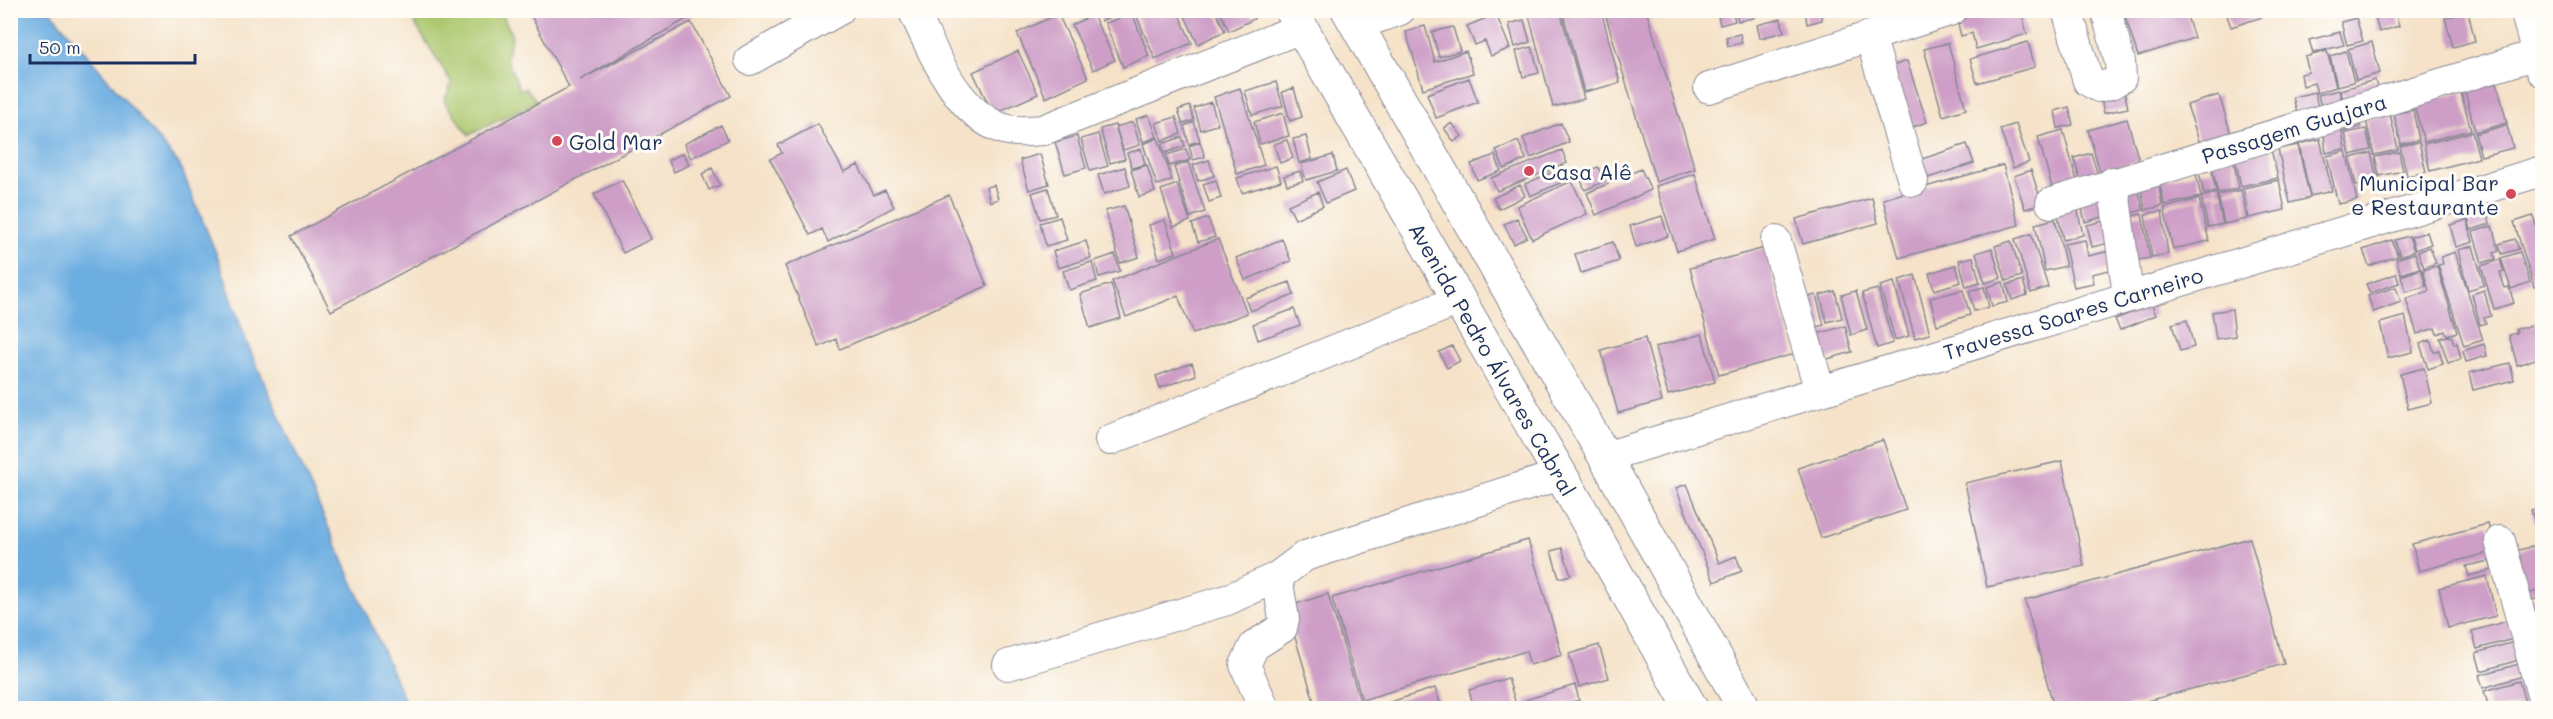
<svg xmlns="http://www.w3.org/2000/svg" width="2553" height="719" font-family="Mali,sans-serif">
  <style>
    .green { fill: #acc76d; stroke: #647b66; stroke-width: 1.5 }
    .water { fill: #6daee1; stroke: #446ea0; stroke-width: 1.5 }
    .building { fill: #ce9ec7 }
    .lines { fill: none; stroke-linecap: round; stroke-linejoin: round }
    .minor-casing { stroke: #888893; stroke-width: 32 }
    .major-casing { stroke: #888893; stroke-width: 35 }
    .minor { stroke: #fff; stroke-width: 30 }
    .major { stroke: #fff; stroke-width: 33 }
    .poi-dot { fill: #d1495b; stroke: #fdfcf7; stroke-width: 2 }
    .labels { text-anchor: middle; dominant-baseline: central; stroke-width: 6; stroke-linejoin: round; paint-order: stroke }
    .street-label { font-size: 21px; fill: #1b2f5e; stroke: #fdfcf7 }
    .poi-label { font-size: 21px; fill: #1b2f5e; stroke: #fdfcf7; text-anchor: start }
  </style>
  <rect width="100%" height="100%" fill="#fdfcf7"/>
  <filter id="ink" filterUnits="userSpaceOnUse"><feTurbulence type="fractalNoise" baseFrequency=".0167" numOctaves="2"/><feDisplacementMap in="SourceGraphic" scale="12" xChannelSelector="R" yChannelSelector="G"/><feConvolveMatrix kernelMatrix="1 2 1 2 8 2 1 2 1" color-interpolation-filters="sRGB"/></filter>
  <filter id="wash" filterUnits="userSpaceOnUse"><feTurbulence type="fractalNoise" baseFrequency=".008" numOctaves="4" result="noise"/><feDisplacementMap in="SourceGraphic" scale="24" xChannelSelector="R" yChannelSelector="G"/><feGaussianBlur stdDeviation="1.35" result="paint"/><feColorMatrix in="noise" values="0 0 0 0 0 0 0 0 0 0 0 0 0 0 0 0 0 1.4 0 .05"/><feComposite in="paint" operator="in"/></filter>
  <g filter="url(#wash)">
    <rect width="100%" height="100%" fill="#f5e2c8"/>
    <path class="green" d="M407 11H501L512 36 506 58 520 90 526 88 537 101 469 135 444 101 452 83Z"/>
    <path class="water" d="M10 11H50L179 164 219 260 244 336 405 701 412 708H11Z"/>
    <g id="blocks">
      <path class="building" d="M528 10H702L580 80 691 22 731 96 331 311 291 236 569 87Z
        M1097 10H1114L1116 14 1102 21Z
        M1117 10H1131L1149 56 1123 67 1105 23 1120 18Z
        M1134 10H1177L1192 43 1155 59Z
        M1182 10H1215L1225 31 1198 44Z
        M1219 10H1250L1254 19 1229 31Z
        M1535 10H1560L1584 99 1553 107 1528 12Z
        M1562 10H1601L1620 83 1584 92Z
        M1604 10H1646L1695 169 1656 182Z
        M1717 10H1732L1735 21 1720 25Z
        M1736 10H1752L1754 18 1738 21Z
        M1805 10H1820L1822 20 1807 24Z
        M1977 10H2021L2027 34 1976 49 1972 33 1961 36 1956 16Z
        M2123 10H2185L2194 38 2138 56Z
        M2225 10H2281V11L2231 27Z
        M2373 10H2395L2399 26 2379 32Z
        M2468 12 2475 41 2453 47 2445 18Z
        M1058 14 1088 78 1046 98 1017 33Z
        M1496 14 1510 48 1491 56 1485 41 1475 45 1467 26Z
        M1093 15 1115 60 1093 70 1072 25Z
        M2356 18 2363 41 2347 45 2341 22Z
        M1781 19 1784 32 1760 38 1757 25Z
        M1524 20 1530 42 1515 47 1509 24Z
        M1425 26 1435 62 1466 51 1473 73 1423 89 1406 32Z
        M1453 27 1460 51 1439 57 1432 32Z
        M2340 32 2344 45 2313 53 2309 40Z
        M1740 34 1742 43 1728 46 1726 37Z
        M2028 42 2035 67 1977 83 1970 59Z
        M2372 42 2380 73 2356 80 2348 49Z
        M1948 43 1966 109 1943 116 1924 49Z
        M1532 47 1539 73 1523 77 1516 51Z
        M1018 51 1038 94 993 114 973 72Z
        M2327 51 2336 87 2317 93 2314 83 2303 86 2301 74 2309 72 2305 57Z
        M2346 51 2354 82 2337 86 2330 56Z
        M1907 61 1927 122 1913 127 1892 66Z
        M1469 78 1478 102 1436 118 1427 94Z
        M2375 80 2379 95 2345 105 2340 90Z
        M1276 82 1283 106 1252 115 1245 91Z
        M2497 83 2507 123 2475 132 2465 91Z
        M1240 88 1264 165 1237 174 1214 97Z
        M1294 88 1302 117 1290 121 1282 92Z
        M2124 90 2128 108 2104 113 2100 95Z
        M2339 90 2344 110 2323 115 2318 95Z
        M2315 92 2319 115 2297 113 2293 97Z
        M2461 92 2471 130 2424 142 2414 105Z
        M2219 95 2231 134 2200 144 2187 105Z
        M1211 102 1218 124 1201 130 1194 108Z
        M1190 106 1194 120 1183 124 1178 110Z
        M2069 107 2073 125 2058 128 2055 111Z
        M2413 110 2419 140 2401 144 2394 114Z
        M1283 113 1289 136 1260 144 1254 122Z
        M2390 114 2398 150 2374 155 2366 120Z
        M1149 115 1157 137 1143 142 1136 119Z
        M1176 117 1181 134 1162 141 1156 123Z
        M2358 117 2360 127 2342 132 2345 149 2326 153 2323 125Z
        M2127 119 2139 161 2100 172 2088 130Z
        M1133 122 1140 145 1123 150 1116 127Z
        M1194 122 1200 141 1189 144 1184 126Z
        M1452 123 1462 136 1454 142 1444 128Z
        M1561 123 1569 142 1531 158 1523 138Z
        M818 124 844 172 858 165 874 195 885 190 894 207 828 242 822 229 810 235 770 159 782 153 778 145Z
        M2016 124 2029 162 2013 168 2000 129Z
        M721 125 728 140 691 158 684 144Z
        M1115 125 1125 159 1110 163 1100 129Z
        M2507 125 2513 148 2481 156 2475 134Z
        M2366 129 2371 150 2350 155 2345 133Z
        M2063 130 2077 181 2052 187 2038 137Z
        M2472 132 2479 158 2430 171 2424 144Z
        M1098 134 1108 166 1090 171 1081 139Z
        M1077 136 1086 168 1065 174 1055 142Z
        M1306 136 1312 159 1299 163 1293 139Z
        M1182 137 1185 146 1165 153 1162 144Z
        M1158 138 1172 180 1157 185 1143 144Z
        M2320 139 2332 191 2310 196 2299 144Z
        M1287 140 1293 158 1280 163 1274 144Z
        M1518 141 1526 159 1504 169 1496 150Z
        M1200 142 1205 157 1193 160 1189 146Z
        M2419 142 2426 172 2407 176 2400 146Z
        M1967 144 1974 163 1928 178 1922 159Z
        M2298 145 2310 198 2290 203 2278 149Z
        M1141 149 1145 164 1132 168 1127 153Z
        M1186 149 1190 160 1169 166 1166 155Z
        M2271 149 2278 178 2241 186 2235 158Z
        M1562 150 1567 163 1497 191 1491 178Z
        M2346 151 2357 200 2338 204 2327 156Z
        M2399 152 2403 171 2379 176 2375 157Z
        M683 153 689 165 674 172 668 160Z
        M2091 153 2098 175 2080 180 2074 158Z
        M2371 153 2378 182 2356 186 2350 158Z
        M1040 154 1049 184 1029 190 1020 160Z
        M1333 155 1337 171 1306 180 1301 164Z
        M1495 155 1501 171 1477 180 1471 164Z
        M2233 158 2239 188 2218 193 2211 164Z
        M1209 160 1214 176 1198 181 1193 165Z
        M1188 162 1205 212 1190 217 1174 167Z
        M1147 165 1155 192 1139 197 1131 170Z
        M2003 165 2019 225 1899 258 1883 199Z
        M1276 166 1281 181 1242 193 1237 178Z
        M1125 167 1130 186 1104 194 1098 175Z
        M1598 167 1605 181 1585 190 1579 175Z
        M712 168 720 185 709 190 702 174Z
        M1562 168 1567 180 1530 196 1525 184Z
        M1641 169 1651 190 1596 215 1587 193Z
        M1346 170 1354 191 1326 203 1317 182Z
        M2031 170 2042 204 2025 209 2014 176Z
        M2212 170 2216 191 2204 194 2199 172Z
        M1300 171 1303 181 1287 185 1284 176Z
        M2196 173 2201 197 2216 193 2223 224 2208 227 2201 197 2164 205 2159 181Z
        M1695 174 1715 239 1677 251 1656 186Z
        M2158 179 2162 206 2145 210 2140 183Z
        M622 180 651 239 623 253 594 194Z
        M1216 180 1221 198 1209 202 1203 184Z
        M2279 180 2285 210 2249 218 2243 188Z
        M1572 181 1587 214 1532 239 1517 206Z
        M2137 183 2143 210 2123 215 2117 188Z
        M1177 184 1190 221 1173 227 1161 190Z
        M994 185 998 199 990 202 986 187Z
        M1520 185 1525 196 1499 209 1493 198Z
        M1048 188 1056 215 1040 219 1032 193Z
        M2241 190 2247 219 2224 224 2218 195Z
        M1318 192 1323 206 1295 219 1288 205Z
        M2104 193 2109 215 2085 222 2080 200Z
        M949 195 987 286 840 349 836 339 819 347 785 266Z
        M1872 198 1878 223 1803 244 1796 219Z
        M2199 199 2209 241 2173 249 2164 208Z
        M1124 206 1139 257 1120 263 1105 211Z
        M2077 207 2083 235 2063 240 2057 211Z
        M2162 211 2168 254 2152 257 2145 214Z
        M2488 213 2490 224 2471 230 2468 219Z
        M2142 214 2150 258 2128 262 2121 218Z
        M1662 216 1668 236 1636 247 1630 226Z
        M2533 216 2542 245V284L2534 287 2514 222Z
        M1060 217 1067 240 1046 246 1040 223Z
        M1208 218 1215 237 1198 242 1192 224Z
        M1517 218 1527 237 1514 244 1504 224Z
        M2055 219 2066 266 2045 271 2035 224Z
        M1165 220 1176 253 1159 259 1149 225Z
        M2108 220 2113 242 2092 247 2087 225Z
        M2467 220 2473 242 2456 247 2450 225Z
        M2492 226 2499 251 2494 253 2496 259 2482 263 2473 232Z
        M2427 232 2431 244 2415 250 2411 237Z
        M2031 234 2048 287 2031 293 2015 239Z
        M2409 236 2414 251 2400 256 2395 240Z
        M1218 239 1247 313 1193 334 1178 296 1126 317 1112 281Z
        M1282 239 1291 261 1245 280 1236 258Z
        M2515 239 2519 249 2502 254 2499 244Z
        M2085 240 2088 256 2114 250 2118 268 2092 274 2094 283 2074 287 2064 244Z
        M2392 240 2398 256 2369 266 2363 250Z
        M1086 241 1091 258 1058 268 1053 251Z
        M2011 241 2022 276 2006 281 1995 246Z
        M1613 242 1619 261 1581 273 1575 254Z
        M2473 246 2484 285 2468 290 2458 250Z
        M2430 247 2436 263 2424 268 2418 252Z
        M1765 248 1794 354 1719 375 1690 268Z
        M1992 248 2001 278 1985 283 1976 253Z
        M2455 252 2483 340 2464 346 2438 265 2443 264 2441 257Z
        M2520 252 2530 282 2511 289 2501 258Z
        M2415 253 2420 268 2401 274 2396 259Z
        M1115 254 1120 271 1099 277 1095 261Z
        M1973 257 1980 283 1966 287 1959 260Z
        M2500 260 2504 272 2500 273 2505 288 2509 287 2514 303 2494 309 2481 266Z
        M1092 262 1097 281 1069 290 1063 271Z
        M1956 265 1961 282 1934 290 1929 273Z
        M2437 266 2457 332 2447 335 2445 331 2437 334 2435 328 2417 334 2406 299 2429 291 2423 270Z
        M2421 269 2426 286 2406 292 2401 276Z
        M2396 274 2399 283 2370 293 2366 284Z
        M1915 275 1930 334 1915 338 1899 280Z
        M2023 280 2027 295 2012 300 2007 285Z
        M1290 282 1294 295 1250 311 1245 298Z
        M1894 282 1909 336 1895 340 1880 286Z
        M2003 282 2008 302 1992 306 1987 287Z
        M1111 284 1121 318 1090 328 1080 294Z
        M1984 287 1989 307 1974 311 1969 291Z
        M2396 287 2401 302 2373 312 2368 296Z
        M1878 289 1893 343 1877 348 1862 293Z
        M1963 290 1970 315 1937 325 1930 298Z
        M2484 290 2491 316 2484 318 2486 323 2480 325 2472 294Z
        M1835 291 1842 318 1827 322 1820 295Z
        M1856 291 1867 330 1851 335 1841 295Z
        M1816 295 1824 325 1809 329 1801 298Z
        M2152 305 2156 315 2120 330 2115 319Z
        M1294 309 1300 325 1258 340 1253 324Z
        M2232 309 2235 336 2216 339 2212 312Z
        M2405 316 2413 352 2388 358 2380 323Z
        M2187 320 2194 347 2180 351 2172 324Z
        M2542 323V357L2517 365 2509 335 2517 333 2516 329Z
        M1845 326 1852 352 1817 362 1810 336Z
        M1702 334 1715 382 1668 395 1655 347Z
        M2447 336 2452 337 2454 344 2457 343 2461 359 2448 363 2440 338Z
        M1645 338 1662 401 1618 413 1601 350Z
        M2430 340 2434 352 2439 350 2443 364 2428 369 2420 344Z
        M2484 344 2487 356 2466 362 2463 351Z
        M1452 346 1460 361 1447 368 1439 352Z
        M1192 363 1196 375 1160 388 1156 376Z
        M2510 363 2514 380 2473 390 2469 373Z
        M2424 368 2432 403 2408 409 2400 374Z
        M1883 440 1906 510 1821 538 1798 468Z
        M2062 461 2084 566 1987 587 1965 483Z
        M1687 484 1719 563 1736 556 1742 571 1714 582 1676 488Z
        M2542 507V532L2538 533 2531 510Z
        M2488 524 2495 551 2419 571 2412 544Z
        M2250 538 2284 664 2121 708H2054L2025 600Z
        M1528 540 1562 655 1530 665 1526 651 1362 700 1332 598Z
        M2542 544V590L2527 594 2507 553Z
        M1562 548 1571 575 1559 578 1551 551Z
        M2489 561 2492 570 2469 576 2466 566Z
        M2487 576 2496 616 2448 628 2439 588Z
        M1328 594 1362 708H1316L1286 607Z
        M2542 597V619L2533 622 2520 604Z
        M2508 621 2513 639 2477 649 2472 631Z
        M2514 642 2519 660 2481 671 2476 653Z
        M1599 645 1609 678 1579 687 1569 654Z
        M2519 664 2523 676 2483 688 2479 675Z
        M1508 678 1517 708H1474L1469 690Z
        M2519 681 2526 706 2489 708 2484 691Z
        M1575 685 1579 700 1552 708H1527L1525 700Z
        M1435 688 1442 708H1371Z"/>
    </g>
  </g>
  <g filter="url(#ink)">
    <use href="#blocks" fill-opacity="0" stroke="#888893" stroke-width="1.5"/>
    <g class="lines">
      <g class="minor-casing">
        <path id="minor" d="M913 10C933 51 955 111 1001 128 1015 133 1029 131 1043 130L1301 28
          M2067 10 2088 81 2099 87 2111 84 2121 78 2120 62 2106 10
          M2525 10 2542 71
          M1356 25 1400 10
          M1870 36 1913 181
          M750 60 839 10
          M1709 88 1952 10
          M2113 182 2128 296
          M2051 203 2538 54
          M1776 241 1820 391
          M1110 440 1459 300
          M1605 457 2542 171
          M2500 541 2542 695
          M1008 665 1227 600 1277 577 1305 556 1560 475
          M1262 703 1245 665 1254 646 1282 628 1284 619 1277 577"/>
      </g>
      <g class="major-casing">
        <path id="major" d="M1291 10 1581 510 1691 708
          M1348 10 1605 457 1744 708"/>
      </g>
      <use href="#minor" class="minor"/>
      <use href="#major" class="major"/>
    </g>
  </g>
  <g class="poi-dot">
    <circle cx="557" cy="141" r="6"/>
    <circle cx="1529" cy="171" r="6"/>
    <circle cx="2511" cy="194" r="6"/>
  </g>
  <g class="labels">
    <g class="street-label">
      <text transform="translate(2294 128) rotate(-17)">Passagem Guajara</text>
      <text transform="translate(2073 313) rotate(-17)">Travessa Soares Carneiro</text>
      <text transform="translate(1493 359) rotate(60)">Avenida Pedro Álvares Cabral</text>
    </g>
    <g class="poi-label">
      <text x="569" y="141">Gold Mar</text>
      <text x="1541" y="171">Casa Alê</text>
      <text x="2499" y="182" text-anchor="end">Municipal Bar<tspan x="2499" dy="24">e Restaurante</tspan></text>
    </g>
  </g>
  <rect width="2553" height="719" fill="none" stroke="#fdfcf7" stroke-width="36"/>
  <path d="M30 54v9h165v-9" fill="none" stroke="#1b2f5e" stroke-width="3"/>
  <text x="39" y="54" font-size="18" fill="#1b2f5e" stroke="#fdfcf7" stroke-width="4.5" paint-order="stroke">50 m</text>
</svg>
